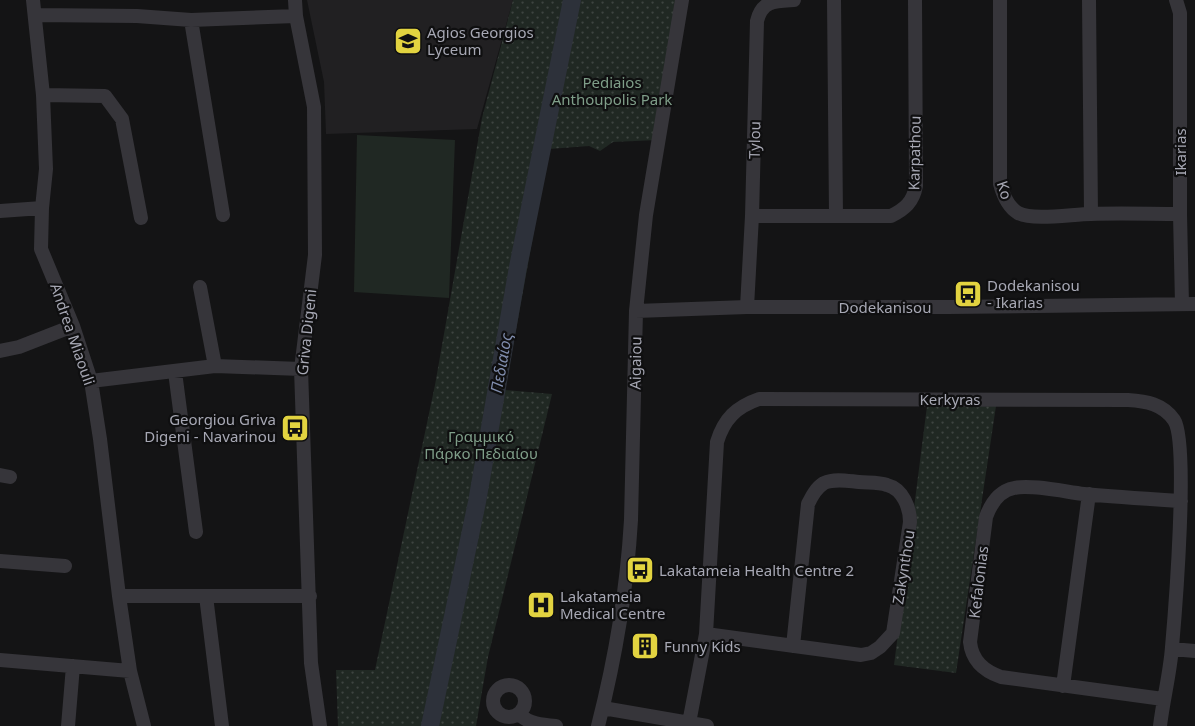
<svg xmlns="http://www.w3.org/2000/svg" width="1195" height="726" font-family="'Noto Sans',sans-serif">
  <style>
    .built { fill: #212022 }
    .grass { fill: #202823 }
    .park { fill: url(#park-dots) }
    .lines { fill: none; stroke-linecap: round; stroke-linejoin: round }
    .river { stroke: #2d313a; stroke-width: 18 }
    .minor { stroke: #36353a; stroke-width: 14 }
    .labels { text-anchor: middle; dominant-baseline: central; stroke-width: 4.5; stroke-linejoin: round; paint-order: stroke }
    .poi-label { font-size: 15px; fill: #a7a8b4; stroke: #0f0f10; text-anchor: start }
    .park-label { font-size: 15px; fill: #7f9e89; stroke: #0f0f10 }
    .street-label { font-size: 15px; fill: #a7a8b4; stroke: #0f0f10 }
    .water-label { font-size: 16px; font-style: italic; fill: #808dad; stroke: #0f0f10 }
  </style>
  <defs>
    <pattern id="park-dots" width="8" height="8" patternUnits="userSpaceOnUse" patternTransform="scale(1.25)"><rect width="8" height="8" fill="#202823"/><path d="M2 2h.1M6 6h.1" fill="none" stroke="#3e4441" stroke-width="1.8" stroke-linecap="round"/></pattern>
  </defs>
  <rect width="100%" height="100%" fill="#141415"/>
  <path class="built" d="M307 0H513L477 129 326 134 324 82Z"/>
  <path class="grass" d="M357 135 455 140 449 298 354 292Z"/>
  <path class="park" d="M513 0H678L657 140 613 142 600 151 589 146 549 149 505 390 552 394 488 657 476 726H338L336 670H375L435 385 482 118Z
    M927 406H996L956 673 894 665Z"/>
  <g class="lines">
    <path class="river" d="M430 726 477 502 518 267 572 0"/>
    <path class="minor" d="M33 0 43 95 46 169 42 208 41 249 73 326 91 381 100 439 119 596 130 671 144 726
      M295 0 296 16 314 107 315 255 301 369 311 663 320 726
      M834 0 836 215
      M1000 0V184C1003 195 1008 207 1018 213 1033 221 1073 214 1091 214 1120 213 1150 214 1180 214
      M1089 0 1091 214
      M1176 0 1180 13V214L1182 304
      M35 15 137 16 191 20 296 16
      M191 20 223 215
      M43 95 105 96 122 119 141 218
      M0 211 42 208
      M752 216H891C905 209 913 202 916 186L915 0
      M200 287 215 366
      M747 307 752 216 757 21C762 0 776 1 794 0
      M636 311 747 307H948L1195 304
      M0 351 19 347 73 326
      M175 372 196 532
      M91 381 215 366 301 369
      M0 475 10 477
      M0 561 65 566
      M119 596H310
      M206 596 222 726
      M706 634 861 655 871 653 880 647 893 633 910 522C910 508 903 489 887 485 878 482 868 483 859 482 848 481 835 478 824 483 816 488 812 496 808 504L793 646
      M1172 649 1195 651
      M0 660 130 671
      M493 701a16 16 0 1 1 32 0a16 16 0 1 1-32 0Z
      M1063 686 1089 494
      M1163 699 1001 677C984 671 972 661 970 642L986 517C991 503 999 491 1014 488 1031 484 1066 492 1084 494 1116 497 1149 499 1181 501
      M603 708 707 726
      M519 714C529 724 542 725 556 726
      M689 723 706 634 717 442C724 419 736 407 759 399L1128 400C1146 401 1163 404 1174 420 1189 442 1175 613 1172 647 1170 674 1163 700 1160 726
      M68 726 73 666
      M598 726C615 660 627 588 631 520L636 311 646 215 682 0"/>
  </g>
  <defs>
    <g id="school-square" transform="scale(1.4375)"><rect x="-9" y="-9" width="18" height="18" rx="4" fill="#e2d340" stroke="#0f0f10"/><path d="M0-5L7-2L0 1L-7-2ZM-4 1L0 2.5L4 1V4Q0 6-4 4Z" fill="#111"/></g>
    <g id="bus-square" transform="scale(1.4375)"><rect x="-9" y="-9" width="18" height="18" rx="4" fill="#e2d340" stroke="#0f0f10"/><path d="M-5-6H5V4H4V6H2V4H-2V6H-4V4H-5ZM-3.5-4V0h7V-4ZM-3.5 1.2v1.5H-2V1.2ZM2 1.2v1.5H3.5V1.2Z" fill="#111"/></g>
    <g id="hospital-square" transform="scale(1.4375)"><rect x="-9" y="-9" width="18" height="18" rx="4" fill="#e2d340" stroke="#0f0f10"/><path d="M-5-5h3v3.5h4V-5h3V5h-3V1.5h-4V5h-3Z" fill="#111"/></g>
    <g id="building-square" transform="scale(1.4375)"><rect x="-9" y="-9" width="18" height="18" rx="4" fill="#e2d340" stroke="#0f0f10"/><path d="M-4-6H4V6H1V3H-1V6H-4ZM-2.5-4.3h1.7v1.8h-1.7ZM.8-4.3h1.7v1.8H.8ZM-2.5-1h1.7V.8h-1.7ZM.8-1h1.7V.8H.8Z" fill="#111"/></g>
  </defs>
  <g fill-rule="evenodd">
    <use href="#school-square" x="408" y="41"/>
    <use href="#bus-square" x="968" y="294"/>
    <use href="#bus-square" x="295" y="428"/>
    <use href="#bus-square" x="640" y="570"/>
    <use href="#hospital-square" x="541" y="605"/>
    <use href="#building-square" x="645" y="646"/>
  </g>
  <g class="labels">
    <g class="poi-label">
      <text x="427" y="32">Agios Georgios<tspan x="427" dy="17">Lyceum</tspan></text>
      <text x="987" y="285">Dodekanisou<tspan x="987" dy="17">- Ikarias</tspan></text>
      <text x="276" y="419" text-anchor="end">Georgiou Griva<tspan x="276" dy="17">Digeni - Navarinou</tspan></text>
      <text x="659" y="570">Lakatameia Health Centre 2</text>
      <text x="560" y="596">Lakatameia<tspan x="560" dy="17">Medical Centre</tspan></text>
      <text x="664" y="646">Funny Kids</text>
    </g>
    <g class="park-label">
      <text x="612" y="82">Pediaios<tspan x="612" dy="17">Anthoupolis Park</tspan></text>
      <text x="481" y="436">Γραμμικό<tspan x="481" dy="17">Πάρκο Πεδιαίου</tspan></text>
    </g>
    <g class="street-label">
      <text transform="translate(754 140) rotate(-89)">Tylou</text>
      <text transform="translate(1180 152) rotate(-90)">Ikarias</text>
      <text transform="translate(914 153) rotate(-89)">Karpathou</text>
      <text transform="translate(1005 190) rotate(72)">Ko</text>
      <text x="885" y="307">Dodekanisou</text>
      <text transform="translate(306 332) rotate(-84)">Griva Digeni</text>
      <text transform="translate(73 334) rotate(71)">Andrea Miaouli</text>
      <text transform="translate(635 363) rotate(-89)">Aigaiou</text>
      <text x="950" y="399">Kerkyras</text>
      <text transform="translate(903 567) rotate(-81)">Zakynthou</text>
      <text transform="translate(978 582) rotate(-83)">Kefalonias</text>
    </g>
    <g class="water-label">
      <text transform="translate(501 363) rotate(-80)">Πεδιαίος</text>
    </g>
  </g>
</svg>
